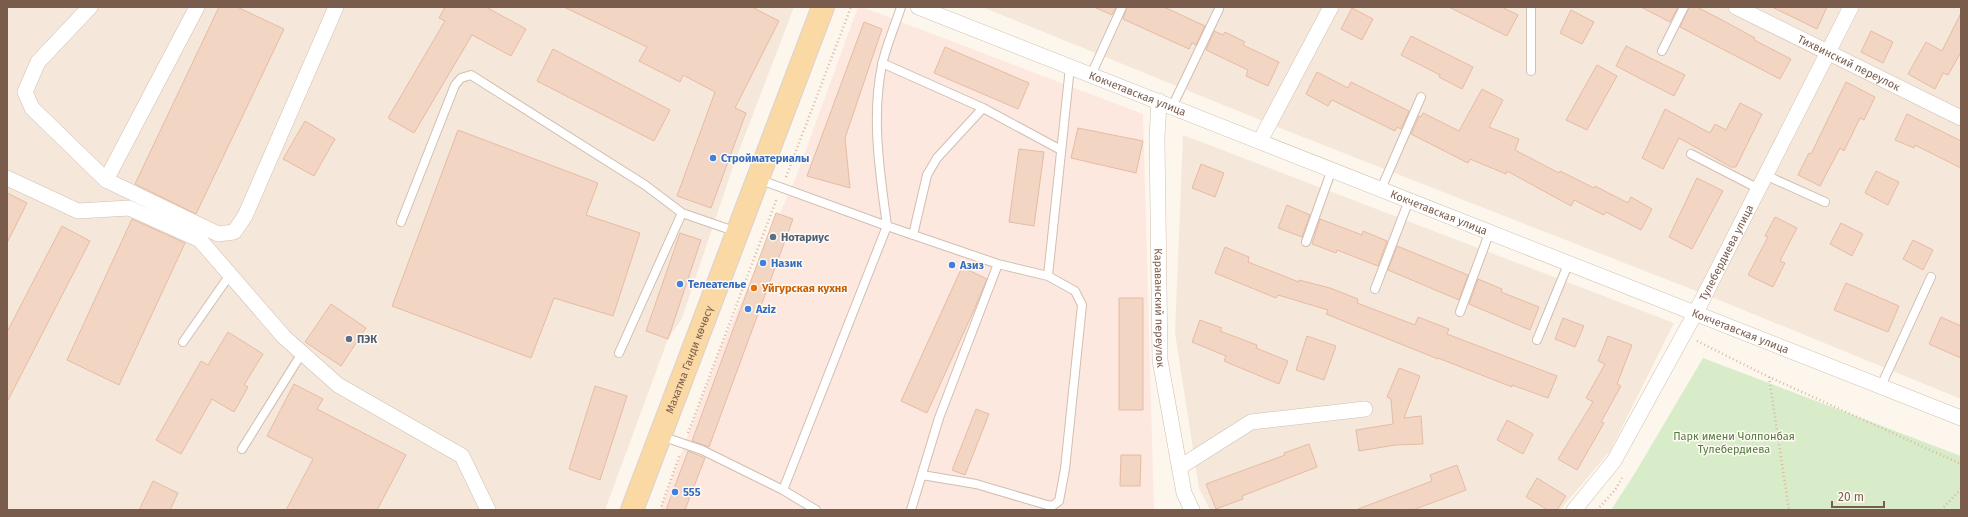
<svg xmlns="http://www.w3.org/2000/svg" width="1968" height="517" font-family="'Fira Sans',sans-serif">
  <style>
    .residential { fill: #f5e8da }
    .commercial { fill: #fde8e0 }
    .green { fill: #d8ecc9 }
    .building { fill: #f3d5c3; stroke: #e6bba3 }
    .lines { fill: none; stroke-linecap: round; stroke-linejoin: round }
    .service-casing { stroke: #d1beb0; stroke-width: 10 }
    .minor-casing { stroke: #d1beb0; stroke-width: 16 }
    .primary-casing { stroke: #dad1cd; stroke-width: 24 }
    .path { stroke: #d9b8a5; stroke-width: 2.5; stroke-dasharray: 1 3; stroke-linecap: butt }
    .service { stroke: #fff; stroke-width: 8 }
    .minor { stroke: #fff; stroke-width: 15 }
    .primary { stroke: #fbd9a5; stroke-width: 22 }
    .shop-dot { fill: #3f7fe0; stroke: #fffaf3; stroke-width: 1.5 }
    .service-dot { fill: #5c6f8a; stroke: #fffaf3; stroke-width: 1.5 }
    .food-dot { fill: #e8710a; stroke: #fffaf3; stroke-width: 1.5 }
    .labels { text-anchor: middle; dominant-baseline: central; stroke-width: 3; stroke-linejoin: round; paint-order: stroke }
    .street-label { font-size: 11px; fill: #7a5c4d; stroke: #fffaf3 }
    .shop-label { font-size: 11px; font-weight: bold; fill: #366cbe; stroke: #fffaf3; text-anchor: start }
    .service-label { font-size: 11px; font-weight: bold; fill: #4e5e75; stroke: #fffaf3; text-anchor: start }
    .food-label { font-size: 11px; font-weight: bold; fill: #c56008; stroke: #fffaf3; text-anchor: start }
    .park-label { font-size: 11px; fill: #537a41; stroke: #fffaf3 }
  </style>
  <rect width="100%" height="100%" fill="#fdf6ec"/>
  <path class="residential" d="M7 7H794L734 164 682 318 668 339 605 510H7Z
    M982 7H1961V399L1724 302 1290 132Z
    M1183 135 1674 323 1610 451 1560 510H1210L1199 488 1175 333Z"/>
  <path class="commercial" d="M858 7H862L1143 114 1154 510H660L719 352 796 177Z"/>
  <path class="green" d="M1703 358 1961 456V510H1611L1635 473Z"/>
  <path class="building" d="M219 7H237L284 29 196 214 135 184Z
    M445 7H486L526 29 511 56 472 35 414 133 388 118 445 21 439 18Z
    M564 7H752L779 21 735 108 746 113 711 208 677 196 715 92 683 75 680 82 639 61 647 47Z
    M1094 7H1116L1112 15Z
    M1127 7H1164L1205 26 1196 45 1192 43 1189 49 1123 19Z
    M1449 7H1502L1518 15 1507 36Z
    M1641 7H1678L1670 22Z
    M1689 7H1697L1722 20 1755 38 1754 40 1791 59 1780 79 1680 27Z
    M1772 7H1827L1817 29Z
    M1352 8 1373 19 1362 40 1341 29Z
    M1571 10 1594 22 1582 44 1560 33Z
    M1961 13V52L1948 75 1943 73 1935 89 1908 74 1926 42 1942 51Z
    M864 22 882 29 845 138 850 188 807 176Z
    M1214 31 1223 35 1225 32 1245 42 1243 45 1279 62 1268 86 1246 76 1248 70 1206 50Z
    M1871 31 1893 42 1883 63 1861 52Z
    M1411 36 1473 67 1462 89 1439 77 1440 75 1401 55Z
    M1626 46 1685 75 1674 96 1616 66Z
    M945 47 1029 83 1018 109 934 73Z
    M553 49 670 110 654 141 537 81Z
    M1597 65 1617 76 1587 130 1566 120Z
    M1317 72 1348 88 1351 82 1409 111 1401 129 1397 127 1395 131 1332 100 1328 106 1306 94Z
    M1846 82 1875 97 1864 120 1860 118 1844 151 1840 148 1820 186 1798 175 1809 153 1811 154Z
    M1482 89 1503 100 1489 127 1519 139 1515 150 1559 173 1560 171 1594 188 1595 186 1628 203 1631 197 1652 209 1641 230 1606 212 1604 215 1574 200 1571 206 1507 171 1506 174 1470 159 1468 163 1411 134 1419 116 1421 117 1423 113 1459 131Z
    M1740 103 1762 114 1736 167H1731L1679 138 1663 169 1642 158 1665 109 1710 133 1715 124 1726 130Z
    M1907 114 1961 141V168L1915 145 1914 148 1895 140Z
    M305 121 335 139 314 176 283 159Z
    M1078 128 1143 141 1136 173 1071 158Z
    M458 130 598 183 586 215 640 233 613 316 554 298 531 358 392 306Z
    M1019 149 1044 152 1034 226 1009 222Z
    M1201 164 1224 173 1215 197 1192 188Z
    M1876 171 1899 182 1888 205 1865 193Z
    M1697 178 1723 191 1692 249 1669 237Z
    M7 193 27 203 7 243Z
    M1287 205 1310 215 1302 237 1278 228Z
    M776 213 793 219 709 447 692 441Z
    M1775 217 1797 228 1780 261 1785 263 1773 287 1748 275 1768 237 1765 236Z
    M132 219 185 243 119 385 67 360Z
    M1320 219 1362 235 1363 231 1387 241 1378 266 1337 250 1336 253 1312 244Z
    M1841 223 1863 234 1852 256 1830 244Z
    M62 226 90 241 7 402V332Z
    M680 233 701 240 668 339 646 331Z
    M1913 240 1933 250 1923 270 1903 259Z
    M1397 246 1468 275 1459 300 1388 270Z
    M1225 247 1249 257 1248 262 1299 282V280L1330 288 1358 299 1357 303 1415 325 1418 317 1449 329 1447 334 1557 376 1548 398 1512 385V387L1438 358V359L1326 314 1328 310 1278 295 1276 298 1215 273Z
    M962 267 987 279 974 310 927 413 901 401Z
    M1478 279 1502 289 1501 292 1539 307 1530 330 1469 304Z
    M1846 283 1899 306 1888 332 1834 310Z
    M1119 298H1143V410H1119Z
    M331 304 366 328 341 366 305 342Z
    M1941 317 1961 326V358L1929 344Z
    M1563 318 1584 326 1575 347 1555 339Z
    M1200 320 1222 328 1220 331 1257 345 1256 348 1288 361 1279 384 1224 361 1226 356 1192 342Z
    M228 332 263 354 244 385 248 387 234 412 212 399 181 454 156 440 201 361 208 365Z
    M1307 336 1336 346 1324 380 1296 370Z
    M1608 336 1632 345 1617 384 1621 386 1601 422 1604 423 1577 470 1558 459 1593 402 1586 398 1605 364 1598 361Z
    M1399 368 1420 376 1404 418 1421 416 1423 444 1395 445 1359 451 1356 430 1393 424 1391 399 1387 397Z
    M294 384 323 399 317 409 406 455 377 510H286L313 459 267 436Z
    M595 386 627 396 600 480 569 469Z
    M976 409 989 414 965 475 952 470Z
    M1507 420 1533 434 1523 454 1497 440Z
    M1309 444 1317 467 1242 496 1243 499 1216 509 1206 484 1285 455 1284 453Z
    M688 451 705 458 685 510H666Z
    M1121 455H1141L1140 486H1120Z
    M1457 465 1466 490 1413 510H1359L1358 509 1432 481 1430 475Z
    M1537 478 1566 496 1557 510H1548L1526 497Z
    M153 481 178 493 170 510H139Z"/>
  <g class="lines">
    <g class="service-casing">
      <path id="service" d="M901 7C895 26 886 46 882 65 871 118 880 173 887 226L998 264 939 418 911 510
        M1662 51 1684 7
        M882 63 983 108 1061 150
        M1531 71V7
        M1091 75 1122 7
        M1172 107 1219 9
        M1691 154 1759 189
        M1765 175 1825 202
        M1381 189 1421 97
        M401 222 455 85 461 78 471 75 645 185 682 213 737 232
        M913 235 927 175 937 158 983 108
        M1306 242 1332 169
        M998 264 1048 276 1070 67
        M1375 289 1409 200
        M1460 312 1490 231
        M1537 340 1569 262
        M183 342 229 276
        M619 353 682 213
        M1881 386 1931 277
        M661 436 702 450 783 490 887 226 758 179
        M242 449 302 353
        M922 475 976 484 1047 505 1052 506 1059 501 1065 469 1082 305 1075 291 1048 276
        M783 490 816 510"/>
    </g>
    <g class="minor-casing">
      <g id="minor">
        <path d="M90 7 38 62 25 92 32 108 106 180 218 234 234 232 245 216 336 7"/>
        <path id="s1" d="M918 7 1961 418"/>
        <path id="s2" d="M1736 7 1961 118"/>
        <path id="s3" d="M1159 101 1157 138 1160 360 1184 493 1192 510"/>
        <path d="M1260 141 1331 7"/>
        <path d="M7 178 78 211 129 208 200 240 284 337 338 385 462 456 488 510"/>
        <path d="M106 180 197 7"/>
        <path d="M1180 467 1251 422 1365 409"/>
        <path id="s4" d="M1574 510 1614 461 1696 312 1851 7"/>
      </g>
    </g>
    <g class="primary-casing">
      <g id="primary">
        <path id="s5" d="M632 510 823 7"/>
      </g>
    </g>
    <path class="path" d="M786 177 851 7
      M1697 341 1769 377 1961 464
      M1769 377 1789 510
      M688 433 777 198
      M660 510 680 454
      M1597 510 1615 490 1622 478
      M1941 510 1961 489"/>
    <use href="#service" class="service"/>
    <use href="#minor" class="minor"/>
    <use href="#primary" class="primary"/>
  </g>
  <g class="shop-dot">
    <circle cx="713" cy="158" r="4"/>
    <circle cx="763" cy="263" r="4"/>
    <circle cx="952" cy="265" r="4"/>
    <circle cx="680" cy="284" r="4"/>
    <circle cx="748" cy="309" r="4"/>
    <circle cx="675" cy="492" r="4"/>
  </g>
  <g class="service-dot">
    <circle cx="773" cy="237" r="4"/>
    <circle cx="349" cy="339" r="4"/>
  </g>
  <circle class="food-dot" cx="754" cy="288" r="4"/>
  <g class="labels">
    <g class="street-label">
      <text stroke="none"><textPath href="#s2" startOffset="126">Тихвинский переулок</textPath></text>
      <text stroke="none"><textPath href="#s1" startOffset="236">Кокчетавская улица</textPath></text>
      <text stroke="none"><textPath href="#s1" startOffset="560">Кокчетавская улица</textPath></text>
      <text stroke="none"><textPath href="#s4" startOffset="300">Тулебердиева улица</textPath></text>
      <text stroke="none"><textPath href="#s3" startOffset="207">Караванский переулок</textPath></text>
      <text stroke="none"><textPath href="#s1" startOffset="884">Кокчетавская улица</textPath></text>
      <text stroke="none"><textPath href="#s5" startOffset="161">Махатма Ганди көчөсү</textPath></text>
    </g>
    <g class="shop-label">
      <text x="721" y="158">Стройматериалы</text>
      <text x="771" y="263">Назик</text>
      <text x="960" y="265">Азиз</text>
      <text x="688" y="284">Телеателье</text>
      <text x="756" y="309">Aziz</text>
      <text x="683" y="492">555</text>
    </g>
    <g class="service-label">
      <text x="781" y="237">Нотариус</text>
      <text x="357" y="339">ПЭК</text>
    </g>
    <g class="food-label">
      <text x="762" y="288">Уйгурская кухня</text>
    </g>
    <g class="park-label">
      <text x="1734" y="436">Парк имени Чолпонбая<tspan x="1734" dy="13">Тулебердиева</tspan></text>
    </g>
  </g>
  <rect width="1968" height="517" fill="none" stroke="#7a5c4d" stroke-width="16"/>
  <path d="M1832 501v6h52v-6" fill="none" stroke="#7a5c4d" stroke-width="2"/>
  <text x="1838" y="501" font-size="12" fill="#7a5c4d" stroke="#fffaf3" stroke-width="3" paint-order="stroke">20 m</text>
</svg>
